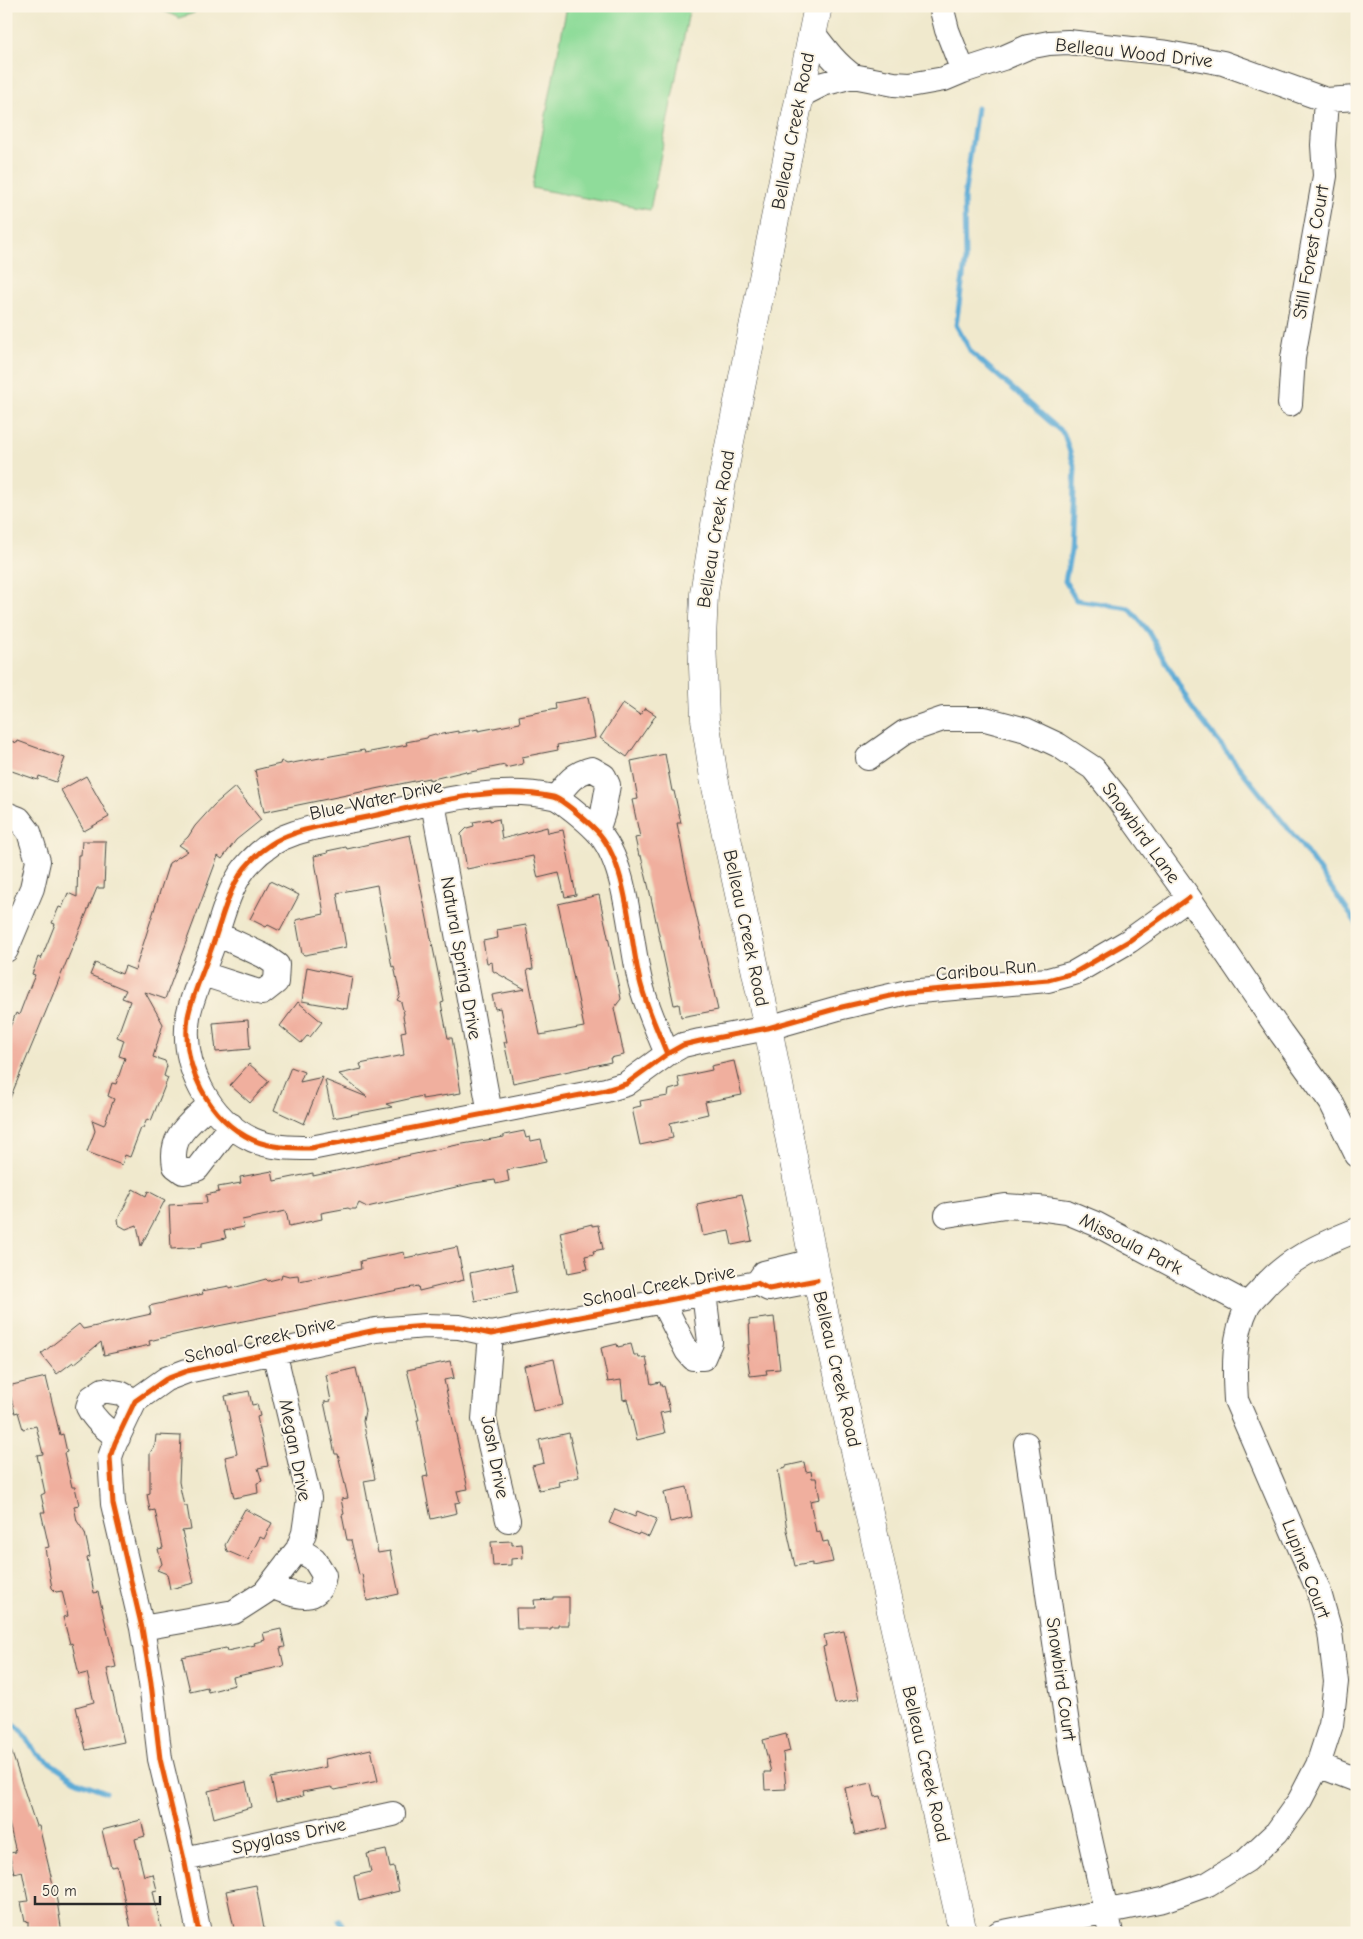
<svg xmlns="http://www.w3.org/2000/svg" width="1363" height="1939" font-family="'Comic Neue',sans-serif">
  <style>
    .green { fill: #8fdc9a; stroke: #5d8462 }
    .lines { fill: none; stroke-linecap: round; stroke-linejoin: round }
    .stream { stroke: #5dabd6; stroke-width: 5 }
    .building { fill: #f0af9e }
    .minor-casing { stroke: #494843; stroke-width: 26 }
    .major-casing { stroke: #494843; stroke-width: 29 }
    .minor { stroke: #fff; stroke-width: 24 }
    .major { stroke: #fff; stroke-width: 28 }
    .cycleway-casing { stroke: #fcf5e5; stroke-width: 8 }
    .cycleway { stroke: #e8590c; stroke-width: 5 }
    .labels { text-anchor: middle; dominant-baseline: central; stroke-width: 4; stroke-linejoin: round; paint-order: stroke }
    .street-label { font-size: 19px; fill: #2b2b2b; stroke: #fcf5e5 }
  </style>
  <rect width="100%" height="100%" fill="#fcf5e5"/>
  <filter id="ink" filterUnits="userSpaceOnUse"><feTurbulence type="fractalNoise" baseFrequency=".02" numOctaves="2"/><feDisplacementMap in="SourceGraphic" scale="10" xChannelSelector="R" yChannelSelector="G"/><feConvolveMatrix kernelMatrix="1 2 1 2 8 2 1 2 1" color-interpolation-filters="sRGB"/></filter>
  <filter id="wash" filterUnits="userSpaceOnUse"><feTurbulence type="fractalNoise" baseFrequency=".0096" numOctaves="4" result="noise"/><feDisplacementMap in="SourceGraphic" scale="20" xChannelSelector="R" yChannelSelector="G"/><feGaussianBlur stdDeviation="1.12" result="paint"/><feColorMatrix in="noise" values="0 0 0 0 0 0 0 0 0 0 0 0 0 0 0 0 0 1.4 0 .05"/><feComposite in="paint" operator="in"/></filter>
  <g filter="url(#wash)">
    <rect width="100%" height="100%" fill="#f0e9cd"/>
    <path class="green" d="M153 6H198L194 13 179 18Z
      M567 6H690L650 210 532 188Z"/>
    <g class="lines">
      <path class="stream" d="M977 108 964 198 965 263 956 325 971 352 1064 434 1075 468 1071 551 1065 581 1076 600 1129 608 1149 632 1194 711 1299 842 1357 924
        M6 1650V1660
        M6 1714 15 1725 23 1732 36 1753 77 1781 106 1792
        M339 1920 350 1933"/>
    </g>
    <g id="blocks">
      <path class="building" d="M588 697 595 738 557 745 558 750 522 757 523 764 505 768V765L466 773V771L429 780V778L264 812 255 770 280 764 281 761 287 764 364 750 365 753 407 745 406 742 427 738 428 736 435 734 437 735 458 731V733L478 729V731L520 723 519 716 556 709 555 703Z
        M623 703 640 715 645 708 656 715 627 757 600 738Z
        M6 739 17 743 18 741 65 758 56 782 39 776 38 780 6 769Z
        M665 754 672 791H674L681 823H677L685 866 718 1010 681 1017 679 1004 674 1005 650 893 641 856H639L635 838 640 837 632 800 638 799 631 761Z
        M86 776 109 817 84 831 61 790Z
        M235 787 261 820 236 840 222 859 218 856 165 999 145 992 163 1024 153 1057 165 1061 167 1066 164 1076 168 1078 151 1121 147 1119 143 1128H141L130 1157 125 1155 122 1165 87 1152 95 1131 92 1120 104 1125 114 1099 108 1096 112 1083 116 1084 125 1058 119 1056 124 1040 117 1037 130 1001 122 998 126 990 90 975 95 963 122 974 125 966 135 970 169 863 188 851 179 845 188 837 195 826 214 805Z
        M490 819V821L499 819 502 839 547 827 548 833 563 830 576 895 565 897 559 873 538 878 533 856 467 869 461 834 467 828 474 826 473 822Z
        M410 835 444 1002 441 1003 448 1038H452L461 1093 422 1099V1096L386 1104 392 1107 333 1118 325 1080 367 1097 339 1074 362 1069 360 1064 404 1055 401 1032 406 1031 403 1016 404 1014 401 1002 397 1000 400 995 398 985 394 966 392 967 377 885 337 893 346 947 305 955 302 954 296 920 324 914 314 856 328 853 327 851 346 847 347 849Z
        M82 841H106L104 888H97L6 1108V1036L16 1013 19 1015 27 994 35 975 32 974 38 957 41 959 55 924 52 923 59 907 62 908 68 893 77 897 78 855H81Z
        M270 881 299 895 280 931 268 925 266 927 250 919Z
        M599 895 619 988 621 999 614 1008 624 1055 610 1058 611 1062 513 1083 504 1042H507L500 1008 495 1009 492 995 525 989 493 971 492 962 487 963 483 941 498 938 497 930 526 925 533 969 527 970 540 1035 584 1027 558 904Z
        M307 967 352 977 347 1009 302 1001Z
        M298 1002 322 1022 310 1037 307 1036 301 1043 280 1026Z
        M248 1020 250 1049 216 1052 213 1023Z
        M734 1061 742 1095 705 1102 708 1114 670 1123 673 1138 640 1145 632 1108 641 1106 640 1101 668 1096 669 1090 680 1087 678 1077 712 1070 711 1066Z
        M249 1064 269 1081 250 1103 230 1085Z
        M291 1067 304 1072 300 1082 323 1077 304 1124 274 1110Z
        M524 1131 526 1138 530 1137 531 1141 541 1139 546 1162 507 1170 509 1181 496 1184 495 1180 474 1183 367 1207 359 1203 356 1209H350L348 1208 321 1213 322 1219 289 1226 286 1211 242 1220 244 1227 224 1231 226 1238 202 1243V1247L171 1249 169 1205 207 1203 206 1195 219 1192 218 1187 241 1183 240 1177 272 1171 274 1181 313 1173V1176L457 1145 504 1137V1135Z
        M133 1189 146 1196 148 1191 165 1200 141 1246 137 1225 126 1229 119 1225 118 1219Z
        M742 1194 752 1241 732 1245 729 1231 703 1236 697 1204Z
        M592 1224V1226L598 1225 603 1249 593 1251 594 1254 585 1256 588 1269 568 1273 560 1232Z
        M457 1247 464 1280 419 1291 418 1286 183 1333 149 1341 150 1345 104 1355 101 1342 74 1364 73 1362 57 1374 41 1354 79 1324 83 1329 151 1314 149 1306 203 1294 202 1291 229 1286V1289L266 1279 268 1281 281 1278 282 1274 289 1276 298 1275 299 1281 361 1269 360 1261 404 1252 405 1258Z
        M512 1264 517 1292 475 1301 470 1273Z
        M774 1317 780 1369 766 1370 767 1374 750 1376 747 1354H749L748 1344H750L749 1320Z
        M617 1344 618 1347 631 1344 634 1355H638L639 1358 646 1357 651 1384 660 1382 662 1387 664 1386 670 1411 660 1413 665 1433 637 1440 627 1399 623 1400 621 1380 608 1382 601 1348Z
        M554 1359 563 1405 533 1411 524 1366Z
        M450 1361 454 1378 444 1380 468 1489 457 1491 460 1502 455 1503 457 1513 431 1519 423 1477 428 1476 417 1420H419L407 1370Z
        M356 1368 365 1411 363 1421 375 1479 364 1481 378 1553 390 1551 399 1594 367 1601 362 1574 359 1575 351 1540H347L342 1515 344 1514 341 1499 348 1498 338 1454H335L324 1402 331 1401 326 1375Z
        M46 1377 60 1435 63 1434 67 1452 64 1453 72 1487H75L79 1505 74 1506 77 1521 85 1533 90 1557 87 1558 94 1593 98 1592 116 1667 107 1669 124 1742 86 1750 76 1707 94 1702 87 1673 79 1675 72 1643 70 1644 63 1617 68 1616 62 1591 56 1592 52 1588 45 1548 49 1547 41 1512H45L41 1495 45 1493 37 1455 43 1454 36 1426 23 1429 18 1412 15 1413 8 1386Z
        M249 1391 252 1405 257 1404 260 1416 257 1417 268 1466 258 1468 262 1481 257 1483 258 1493 234 1498 225 1457 237 1454 225 1396Z
        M569 1433 579 1477 558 1482 559 1486 539 1490 532 1466 544 1463 539 1440Z
        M156 1435 181 1436 179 1482 184 1506H187L191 1530 182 1531 194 1583 170 1589 167 1574 157 1570 162 1564 158 1549 163 1548 155 1510 150 1511 147 1494 150 1493V1453L155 1445Z
        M804 1462 806 1472 811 1471 812 1478H816L820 1499 810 1501 816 1532 820 1531 823 1542 828 1541 833 1562 812 1566V1563L795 1566 787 1530 778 1470 786 1468V1466Z
        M687 1487 692 1517 670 1522 664 1492Z
        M245 1509 272 1523 264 1539 260 1537 248 1560 227 1551 225 1545Z
        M615 1509 635 1517 637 1511 657 1519 649 1537 639 1533 638 1535 609 1523Z
        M512 1541V1545L522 1544 523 1558 511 1559V1565L493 1566 491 1542Z
        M553 1597H569V1625H558V1627H551V1629H517L516 1608H535L534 1600 553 1599Z
        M281 1629 285 1647 280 1648 284 1666 233 1677 235 1685 208 1692 207 1687 190 1691 182 1657 226 1648 227 1651 255 1645 254 1643 265 1640 263 1633Z
        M844 1631 859 1699 835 1704 823 1647 826 1646 824 1635Z
        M786 1734 790 1751 783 1753 786 1789 765 1790 764 1772H771L763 1740Z
        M9 1744 36 1826H39L57 1901 62 1933H28V1921L25 1922 21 1902 28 1901 22 1871 14 1873 9 1853 16 1852 9 1823 6 1824V1745Z
        M371 1749 378 1781 335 1790 331 1787 302 1792 303 1796 276 1802 271 1778 326 1767 325 1759Z
        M246 1782 251 1807 214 1818 208 1791Z
        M872 1783 875 1797 881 1796 888 1828 855 1835 845 1788Z
        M141 1820 145 1836 135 1839 144 1876 153 1874 157 1890 153 1891 162 1933H132L117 1866 111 1867 102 1830Z
        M386 1850 390 1868 394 1867 399 1891 359 1901 354 1876 371 1872 367 1854Z
        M256 1885 264 1929 248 1933H235L226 1891Z"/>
    </g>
  </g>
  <g filter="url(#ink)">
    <use href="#blocks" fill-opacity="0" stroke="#494843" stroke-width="1"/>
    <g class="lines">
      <g class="minor-casing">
        <path id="minor" d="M941 6 947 30 963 71
          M813 33C825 49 836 64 853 76
          M801 95 823 84 853 76 894 84 910 85 944 79 963 71 1003 58 1028 47 1049 43 1068 42 1168 53 1223 63 1326 100 1357 98
          M1290 404 1293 358 1325 176 1323 145 1326 100
          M868 758 905 732 943 719H985L1026 730 1058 745 1093 768 1118 799 1189 898 1281 1033 1331 1102 1357 1155
          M556 798C567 783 574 773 592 769L604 776 608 785 603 813 597 831
          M433 803 490 1113
          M6 814 19 819 29 832 38 861 32 888 6 950
          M203 974 262 993 276 982 277 965 264 956 217 934
          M667 1054C658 1031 647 1008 641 985 629 941 629 863 596 830 588 822 562 799 553 797 492 784 428 804 368 817 344 822 318 825 295 833 279 838 262 849 250 862 229 883 222 920 212 947 205 967 191 998 188 1017 181 1065 208 1119 253 1140 271 1148 292 1148 311 1148L606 1090 626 1084 667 1054 683 1045 700 1041 768 1028 842 1007 908 992 1048 980 1074 973 1129 941 1189 898
          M210 1104C190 1124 169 1135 175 1166L183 1172 197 1169 231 1125
          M947 1215 1005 1206 1038 1208 1067 1212 1096 1224 1248 1305
          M757 1283 764 1273 814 1261
          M662 1301 687 1351 693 1358H703L710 1342 704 1293
          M491 1334 484 1419 508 1520
          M118 1438C105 1428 95 1421 88 1407L91 1398 103 1390 120 1393 135 1401
          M1026 1444 1072 1758 1111 1933
          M271 1586C291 1594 320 1608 324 1575L314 1559 298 1549
          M142 1628 234 1612 265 1592 298 1549 304 1533 309 1498 274 1351
          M1318 1765 1357 1780
          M184 1859 393 1814
          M199 1933 184 1859 160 1759 151 1683 142 1628 113 1504 110 1457 115 1443 135 1401 166 1379 187 1371 376 1330 426 1326 459 1327 491 1334 757 1283 769 1289 817 1280
          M999 1933 1163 1900 1208 1884 1247 1860 1277 1832 1300 1800 1318 1765 1331 1725 1336 1682 1330 1632 1318 1589 1236 1400C1234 1368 1233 1335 1248 1305 1251 1300 1256 1295 1260 1291 1287 1259 1319 1245 1357 1230"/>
      </g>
      <g class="major-casing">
        <path id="major" d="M818 6 722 481 704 594 702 640 705 719 714 778 768 1028 817 1280 963 1933"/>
      </g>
      <use href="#minor" class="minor"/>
      <use href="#major" class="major"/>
      <g class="cycleway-casing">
        <path id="cycleway" d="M667 1054C658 1031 647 1008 641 985 629 941 629 863 596 830 588 822 562 799 553 797 492 784 428 804 368 817 344 822 318 825 295 833 279 838 262 849 250 862 229 883 222 920 212 947 205 967 191 998 188 1017 181 1065 208 1119 253 1140 271 1148 292 1148 311 1148L606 1090 626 1084 667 1054 683 1045 700 1041 768 1028 842 1007 908 992 1048 980 1074 973 1129 941 1189 898
          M199 1933 184 1859 160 1759 151 1683 142 1628 113 1504 110 1457 115 1443 135 1401 166 1379 187 1371 376 1330 426 1326 459 1327 491 1334 757 1283 769 1289 817 1280"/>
      </g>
      <use href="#cycleway" class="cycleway"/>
    </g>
  </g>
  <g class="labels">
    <g class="street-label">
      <text transform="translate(1134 53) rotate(6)">Belleau Wood Drive</text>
      <text transform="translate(793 131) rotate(-79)">Belleau Creek Road</text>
      <text transform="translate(1311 252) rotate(-80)">Still Forest Court</text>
      <text transform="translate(716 529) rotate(-81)">Belleau Creek Road</text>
      <text transform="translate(376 800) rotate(-12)">Blue Water Drive</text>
      <text transform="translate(1141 833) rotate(54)">Snowbird Lane</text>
      <text transform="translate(746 928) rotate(78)">Belleau Creek Road</text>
      <text transform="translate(461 958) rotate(80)">Natural Spring Drive</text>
      <text transform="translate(986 970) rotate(-5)">Caribou Run</text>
      <text transform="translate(1131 1244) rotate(27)">Missoula Park</text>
      <text transform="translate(659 1286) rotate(-11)">Schoal Creek Drive</text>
      <text transform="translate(260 1340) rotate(-13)">Schoal Creek Drive</text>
      <text transform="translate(837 1369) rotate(77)">Belleau Creek Road</text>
      <text transform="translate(295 1450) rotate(79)">Megan Drive</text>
      <text transform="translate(495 1457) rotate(79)">Josh Drive</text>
      <text transform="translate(1306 1569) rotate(69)">Lupine Court</text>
      <text transform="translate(1061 1679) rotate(82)">Snowbird Court</text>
      <text transform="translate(926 1764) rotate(77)">Belleau Creek Road</text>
      <text transform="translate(289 1836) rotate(-12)">Spyglass Drive</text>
    </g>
  </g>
  <rect width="1363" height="1939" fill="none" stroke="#fcf5e5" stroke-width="25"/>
  <path d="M35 1896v8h125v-8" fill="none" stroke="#2b2b2b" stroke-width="2.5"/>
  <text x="42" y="1896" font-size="15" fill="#2b2b2b" stroke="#fcf5e5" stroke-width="4" paint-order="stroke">50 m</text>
</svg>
